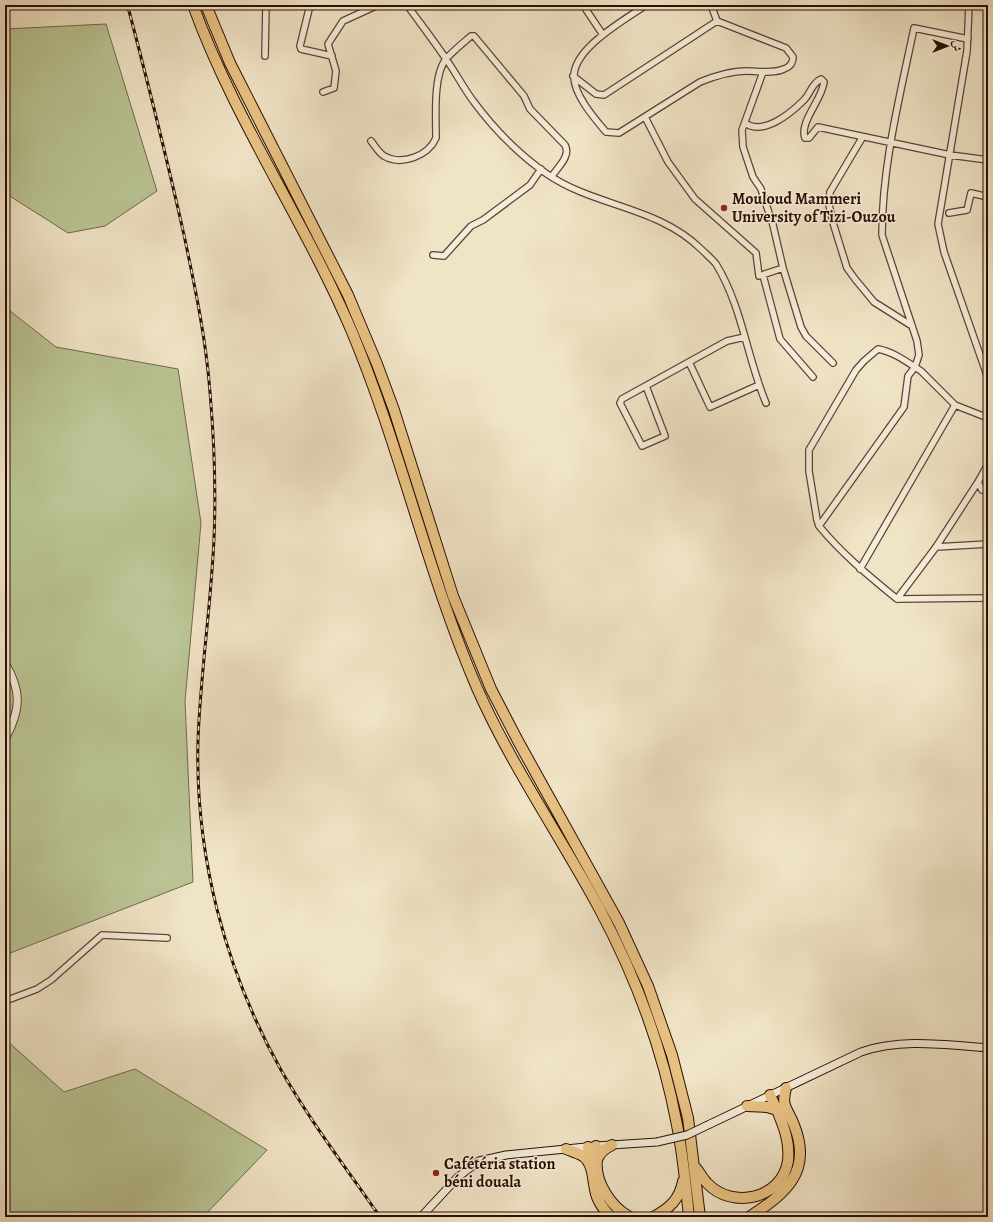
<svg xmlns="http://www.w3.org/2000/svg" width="993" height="1222" font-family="Alegreya,Amiri,serif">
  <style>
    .green { fill: #bac494; stroke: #72684c }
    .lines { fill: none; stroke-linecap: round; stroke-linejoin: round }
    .minor-casing { stroke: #5c4334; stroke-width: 8 }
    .tertiary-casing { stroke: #5c4334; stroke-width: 9 }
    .secondary-casing { stroke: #2b0d03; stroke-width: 9 }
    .motorway-casing { stroke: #2b0d03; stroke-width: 12 }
    .minor { stroke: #f5edda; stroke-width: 5.5 }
    .tertiary { stroke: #f5edda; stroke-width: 7 }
    .secondary { stroke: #f5edda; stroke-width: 7 }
    .motorway { stroke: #e8c283; stroke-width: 10 }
    .rail-casing { stroke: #2b0d03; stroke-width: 3 }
    .rail { stroke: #f5edda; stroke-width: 1.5; stroke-dasharray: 4.5; stroke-linecap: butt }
    .secondary-bridge-casing { stroke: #2b0d03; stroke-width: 9; stroke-linecap: butt }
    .secondary-bridge { stroke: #f5edda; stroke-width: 7 }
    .poi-dot { fill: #8f2418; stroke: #f5edda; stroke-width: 1.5 }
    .labels { text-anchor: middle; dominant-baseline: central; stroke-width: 3; stroke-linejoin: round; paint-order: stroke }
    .poi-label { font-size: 16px; font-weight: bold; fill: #2b0d03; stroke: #f5edda; text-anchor: start }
  </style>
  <rect width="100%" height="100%" fill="#f0e4c6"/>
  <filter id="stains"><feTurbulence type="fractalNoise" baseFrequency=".005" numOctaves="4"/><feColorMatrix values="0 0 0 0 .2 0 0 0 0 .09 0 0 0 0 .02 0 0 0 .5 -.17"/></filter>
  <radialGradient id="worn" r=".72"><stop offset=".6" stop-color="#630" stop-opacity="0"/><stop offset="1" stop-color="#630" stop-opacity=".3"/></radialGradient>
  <path class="green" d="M106 24 157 191 105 226 68 233 5 193V29Z
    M5 307 56 347 178 369 201 523 185 701 193 882 5 955Z
    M5 1039 64 1092 135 1069 267 1150 203 1217H5Z"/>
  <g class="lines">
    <g class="minor-casing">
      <path id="minor" d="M310 5 300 46 301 49 332 56
        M407 5C420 23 434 41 446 59 456 73 464 89 474 102 494 129 520 155 547 174 595 207 657 206 701 249 706 254 712 259 716 264 742 306 747 358 766 403
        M583 5 603 35
        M646 5C625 20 573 48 574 77 574 95 595 119 606 132L619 133 700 82C715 76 730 71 746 71 758 71 773 74 784 69 790 67 793 63 793 57L786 48 717 21 711 5
        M969 5 967 51 938 224 944 252 988 378
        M968 39 914 28C900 96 882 165 882 235L917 341 919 355 915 367 908 376 904 407 819 526 817 520 809 471V450L856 370 864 361 878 349C894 352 907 362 921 371L955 405 988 418
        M265 56 266 5
        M573 76 596 94 604 95 717 21
        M323 92 334 88 336 71 328 44 343 21 378 5
        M645 117 668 162 695 199 756 253 759 276 783 268 773 225 761 189 753 177 743 147 742 130 763 72
        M745 123C763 136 790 114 804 100 811 93 811 84 821 79L824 82C822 100 799 122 805 138H809L818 127 950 155 988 160
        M862 138 830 192 829 205 834 226 847 268 855 279 874 302 912 326
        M371 141C375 146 379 153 384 156 402 166 428 156 436 138 436 117 433 75 446 59 453 51 463 43 471 36H474L524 96 530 109 565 145C571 156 558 167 552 176
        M949 213 967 210 971 193 988 197
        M433 255 444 256 471 226 483 220 530 185 541 169
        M783 268 801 327 806 336 833 363
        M763 275 780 339 813 377
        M689 362 710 407 759 385
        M646 386 665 436 642 446 620 403 622 399 727 341 745 337
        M988 464 978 482 982 490H988
        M978 482 936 547 897 599 988 598
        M819 526C842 554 869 576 897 599
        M936 547 988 544
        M860 569 955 405
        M5 1001 37 989 51 980 102 935 167 938"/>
    </g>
    <g class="tertiary-casing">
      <path id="tertiary" d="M5 663C22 691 21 710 5 739"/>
    </g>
    <g class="secondary-casing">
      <path id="secondary" d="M710 1124 861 1052C902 1038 945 1045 988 1048
        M421 1217 458 1177 479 1161 506 1155 596 1146 657 1142"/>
    </g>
    <g class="motorway-casing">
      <path id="motorway" d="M193 5C234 119 305 221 352 332 401 449 427 572 477 688 511 765 559 834 599 908 635 975 663 1050 677 1125 683 1155 686 1186 689 1217
        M206 5 230 63 348 295 377 364 394 410 453 596 491 689 518 741 619 923 648 986 672 1055 688 1118 700 1217
        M770 1095 777 1110
        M612 1145C606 1148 599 1153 597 1160 594 1182 612 1208 630 1217
        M596 1146 597 1160
        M588 1147 590 1165
        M566 1149C571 1151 578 1153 583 1156 595 1165 592 1184 597 1197 600 1205 605 1211 611 1217
        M696 1168C700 1173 703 1179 707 1183 732 1210 782 1199 788 1161 790 1142 784 1127 777 1110L767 1107 747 1106
        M653 1217C669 1209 680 1199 683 1181
        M749 1217C785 1194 813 1172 794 1125 787 1107 781 1107 786 1088"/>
    </g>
    <use href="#minor" class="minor"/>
    <use href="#tertiary" class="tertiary"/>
    <use href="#secondary" class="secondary"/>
    <use href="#motorway" class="motorway"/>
    <g class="rail-casing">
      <path id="rail" d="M128 7C148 83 167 159 184 235 195 287 206 339 210 392 215 450 217 511 212 570 208 627 200 683 198 741 195 855 225 970 281 1070 310 1121 347 1169 380 1217"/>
    </g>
    <use href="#rail" class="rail"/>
    <g class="secondary-bridge-casing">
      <path id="secondary-bridge" d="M657 1142 687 1135 710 1124"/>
    </g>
    <use href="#secondary-bridge" class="secondary-bridge"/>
  </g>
  <g class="poi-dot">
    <circle cx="724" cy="208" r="4"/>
    <circle cx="436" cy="1173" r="4"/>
  </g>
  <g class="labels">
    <g class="poi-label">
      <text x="732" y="199">Mouloud Mammeri<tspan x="732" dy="18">University of Tizi-Ouzou</tspan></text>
      <text x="444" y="1164">Cafétéria station<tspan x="444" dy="18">béni douala</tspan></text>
    </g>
  </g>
  <rect width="993" height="1222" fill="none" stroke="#f0e4c6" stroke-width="20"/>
  <rect x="6" y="6" width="981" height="1210" fill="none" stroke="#2b0d03" stroke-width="2"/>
  <rect x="10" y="10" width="973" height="1202" fill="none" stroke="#2b0d03"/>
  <g transform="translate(947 46) rotate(90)" stroke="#f5edda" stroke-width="3" paint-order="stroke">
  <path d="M0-3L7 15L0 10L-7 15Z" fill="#2b0d03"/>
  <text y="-6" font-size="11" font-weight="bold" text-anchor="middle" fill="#2b0d03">ش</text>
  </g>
  <rect width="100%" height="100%" filter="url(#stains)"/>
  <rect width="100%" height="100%" fill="url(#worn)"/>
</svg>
